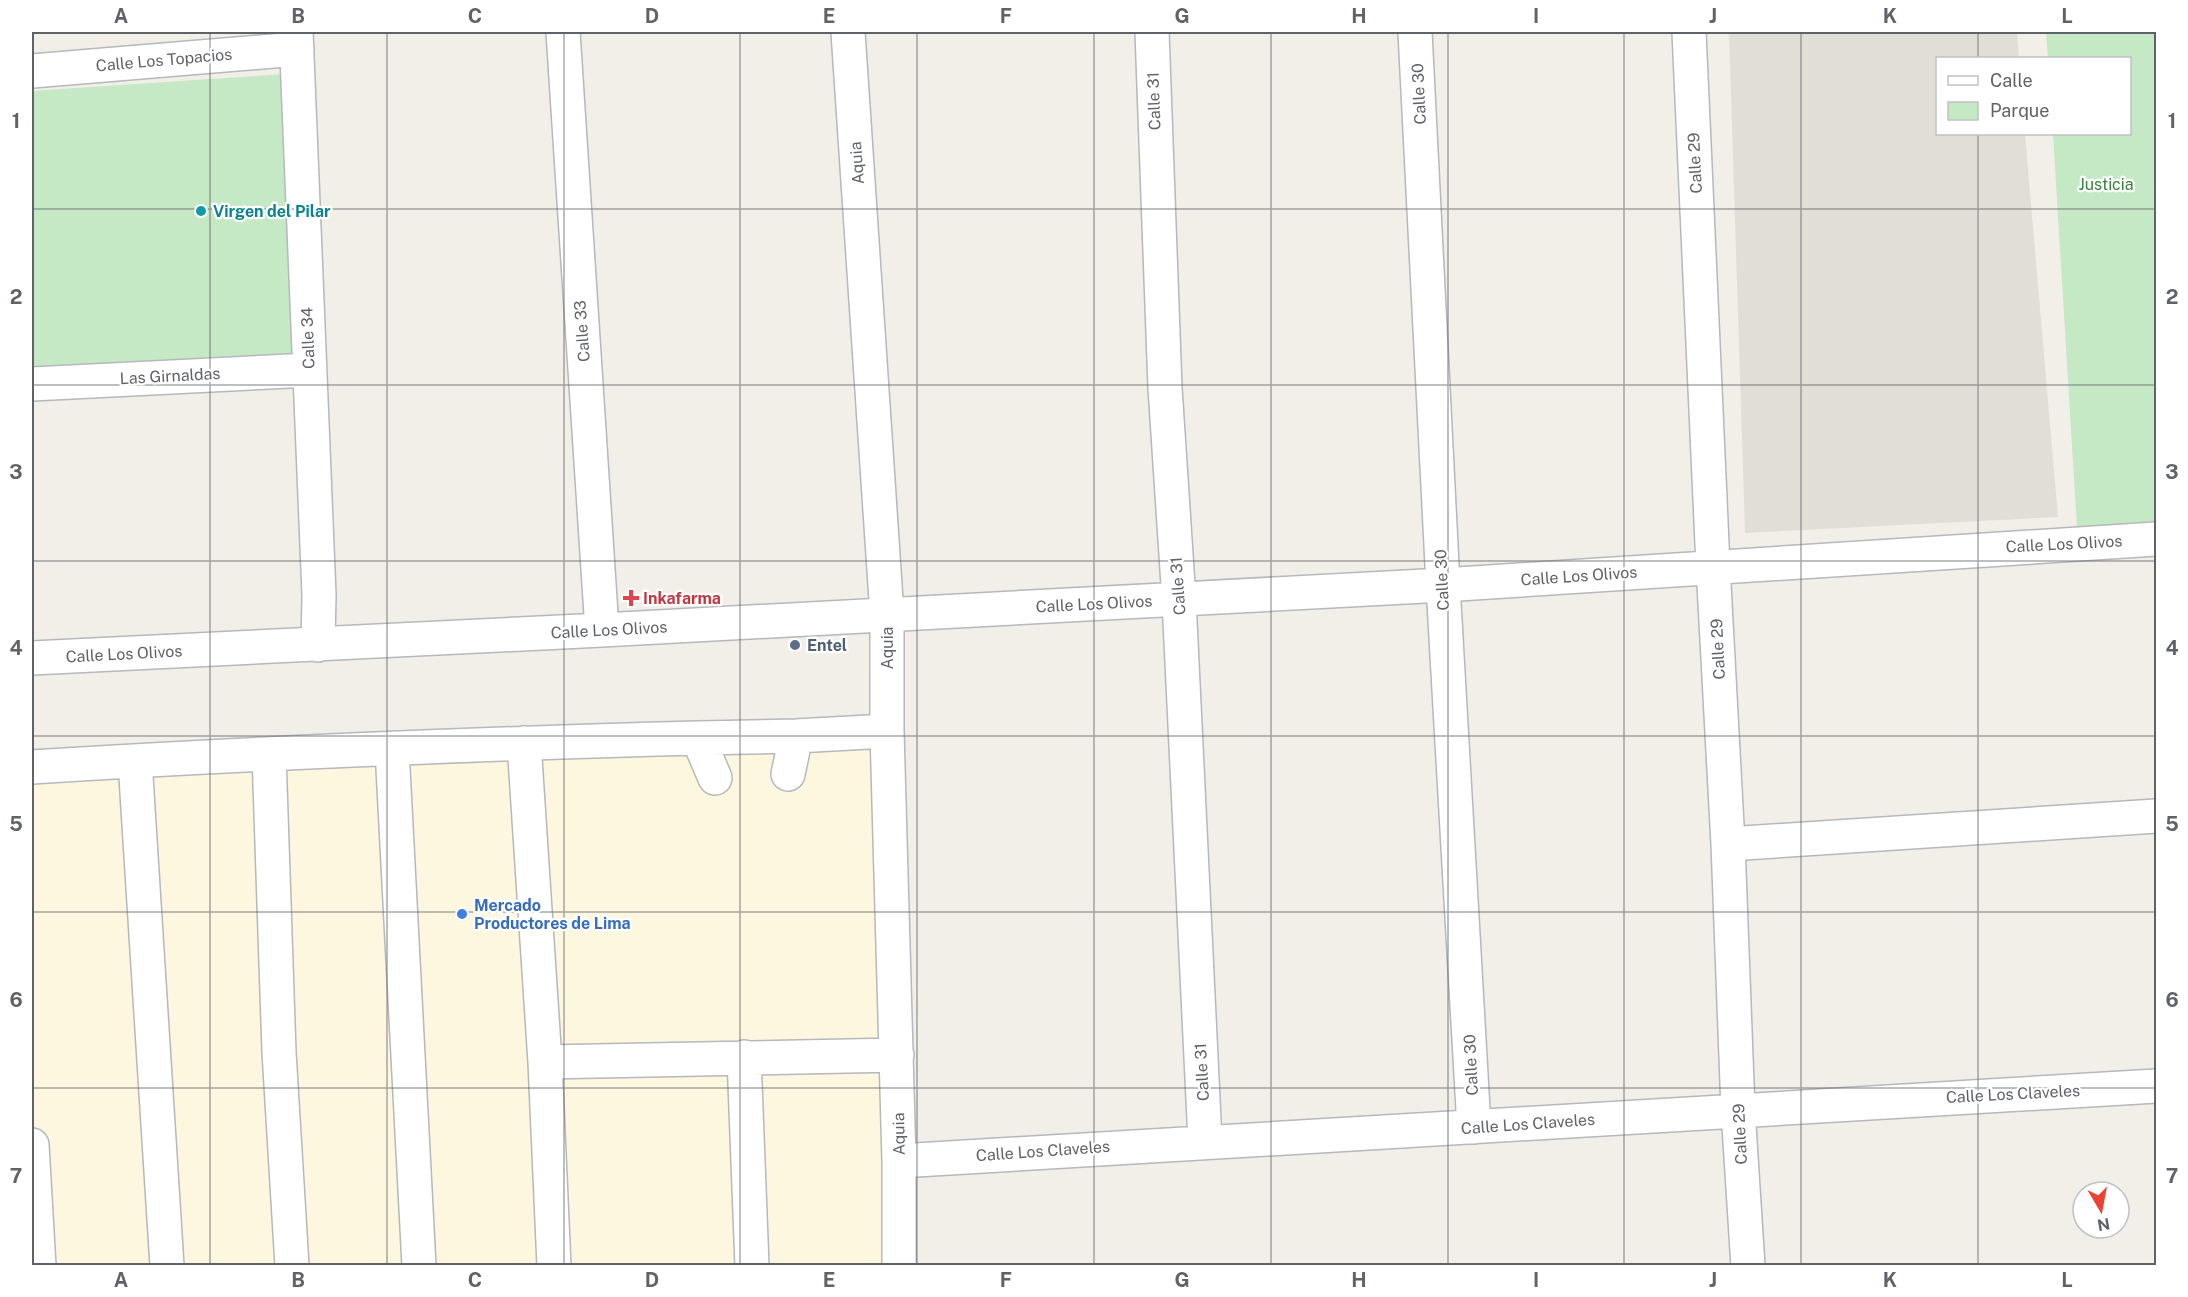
<svg xmlns="http://www.w3.org/2000/svg" width="2188" height="1297" font-family="'Public Sans',sans-serif">
  <style>
    .commercial { fill: #fef7e0 }
    .education { fill: #e1ded6 }
    .green { fill: #c5e8c5 }
    .lines { fill: none; stroke-linecap: round; stroke-linejoin: round }
    .minor-casing { stroke: #b5b8bc; stroke-width: 36 }
    .minor { stroke: #fff; stroke-width: 33 }
    .grid { fill: none; stroke: #5f6368; stroke-width: 1.5; stroke-opacity: 0.55 }
    .culture-dot { fill: #0f9aa8; stroke: #fff; stroke-width: 2 }
    .health-dot { fill: #e0444e; stroke: #fff; stroke-width: 2 }
    .service-dot { fill: #5c6f8a; stroke: #fff; stroke-width: 2 }
    .shop-dot { fill: #3f7fe0; stroke: #fff; stroke-width: 2 }
    .labels { text-anchor: middle; dominant-baseline: central; stroke-width: 4.5; stroke-linejoin: round; paint-order: stroke }
    .street-label { font-size: 16px; fill: #5f6368; stroke: #fff }
    .park-label { font-size: 16px; fill: #348238; stroke: #fff }
    .culture-label { font-size: 16px; font-weight: bold; fill: #0d838f; stroke: #fff; text-anchor: start }
    .health-label { font-size: 16px; font-weight: bold; fill: #be3a42; stroke: #fff; text-anchor: start }
    .service-label { font-size: 16px; font-weight: bold; fill: #4e5e75; stroke: #fff; text-anchor: start }
    .shop-label { font-size: 16px; font-weight: bold; fill: #366cbe; stroke: #fff; text-anchor: start }
    .neatline { fill: none; stroke: #5f6368; stroke-width: 2 }
    .grid-label { font-size: 20px; text-anchor: middle; font-weight: bold; fill: #5f6368 }
  </style>
  <rect width="100%" height="100%" fill="#f1efe8"/>
  <path class="commercial" d="M887 731 893 1265 32 1266V773Z"/>
  <path class="education" d="M1729 32H2017L2019 58H1938V134H2025L2058 517 1745 533Z"/>
  <path class="green" d="M2046 32H2156V523L2077 528 2053 134H2130V58H2048Z
    M284 74 292 356 32 370V91Z"/>
  <g class="lines">
    <g class="minor-casing">
      <path id="minor" d="M296 32 319 595 318 645
        M563 32 602 630
        M848 32 887 615V731L899 1161V1266
        M1152 32 1165 388 1179 600 1205 1141
        M1415 32 1443 585 1474 1127
        M1689 32 1713 566 1728 844 1738 1110 1748 1266
        M32 71 297 49
        M32 384 309 370
        M32 658 602 630 1443 585 2156 539
        M524 743 545 1062 554 1266
        M392 749 419 1266
        M269 754 279 1052 292 1266
        M135 761 167 1266
        M32 767C254 753 476 744 698 738
        M788 774 796 736
        M715 778 698 738 796 736 887 731
        M1728 844 2156 816
        M744 1057 752 1266
        M545 1062 897 1055
        M32 1145 39 1266
        M899 1161 2156 1086"/>
    </g>
    <use href="#minor" class="minor"/>
  </g>
  <path class="grid" d="M210 32V1266M387 32V1266M564 32V1266M740 32V1266M917 32V1266M1094 32V1266M1271 32V1266M1448 32V1266M1624 32V1266M1801 32V1266M1978 32V58M1978 134V1266M32 209H2156M32 385H2156M32 561H2156M32 736H2156M32 912H2156M32 1088H2156"/>
  <circle class="culture-dot" cx="201" cy="211" r="6"/>
  <path class="health-dot" d="M628 589h6v6h6v6h-6v6h-6v-6h-6v-6h6z"/>
  <circle class="service-dot" cx="795" cy="645" r="6"/>
  <circle class="shop-dot" cx="462" cy="914" r="6"/>
  <g class="labels">
    <g class="street-label">
      <text transform="translate(164 60) rotate(-5)">Calle Los Topacios</text>
      <text transform="translate(1419 94) rotate(-93)">Calle 30</text>
      <text transform="translate(1154 101) rotate(-92)">Calle 31</text>
      <text transform="translate(857 163) rotate(-94)">Aquia</text>
      <text transform="translate(1695 163) rotate(-93)">Calle 29</text>
      <text transform="translate(582 331) rotate(-94)">Calle 33</text>
      <text transform="translate(308 338) rotate(-92)">Calle 34</text>
      <text transform="translate(170 376) rotate(-3)">Las Girnaldas</text>
      <text transform="translate(2064 544) rotate(-3)">Calle Los Olivos</text>
      <text transform="translate(1579 576) rotate(-4)">Calle Los Olivos</text>
      <text transform="translate(1442 580) rotate(-93)">Calle 30</text>
      <text transform="translate(1178 586) rotate(-94)">Calle 31</text>
      <text transform="translate(1094 604) rotate(-3)">Calle Los Olivos</text>
      <text transform="translate(609 630) rotate(-3)">Calle Los Olivos</text>
      <text transform="translate(887 648) rotate(-90)">Aquia</text>
      <text transform="translate(1718 649) rotate(-93)">Calle 29</text>
      <text transform="translate(124 654) rotate(-3)">Calle Los Olivos</text>
      <text transform="translate(1471 1065) rotate(-93)">Calle 30</text>
      <text transform="translate(1202 1072) rotate(-93)">Calle 31</text>
      <text transform="translate(2013 1094) rotate(-3)">Calle Los Claveles</text>
      <text transform="translate(1528 1124) rotate(-4)">Calle Los Claveles</text>
      <text transform="translate(899 1134) rotate(-91)">Aquia</text>
      <text transform="translate(1740 1134) rotate(-93)">Calle 29</text>
      <text transform="translate(1043 1151) rotate(-4)">Calle Los Claveles</text>
    </g>
    <g class="park-label">
      <text x="2106" y="184">Justicia</text>
    </g>
    <g class="culture-label">
      <text x="213" y="211">Virgen del Pilar</text>
    </g>
    <g class="health-label">
      <text x="643" y="598">Inkafarma</text>
    </g>
    <g class="service-label">
      <text x="807" y="645">Entel</text>
    </g>
    <g class="shop-label">
      <text x="474" y="905">Mercado<tspan x="474" dy="18">Productores de Lima</tspan></text>
    </g>
  </g>
  <rect width="2188" height="1297" fill="none" stroke="#ffffff" stroke-width="66"/>
  <rect x="1936" y="57" width="195" height="78" fill="#ffffff" stroke="#bfc1c3" stroke-width="1.5"/>
  <rect x="1948" y="76" width="30" height="9" fill="#ffffff" stroke="#bfc1c3" stroke-width="1.5"/>
  <text x="1990" y="87" font-size="18" fill="#5f6368">Calle</text>
  <rect x="1948" y="102" width="30" height="18" fill="#c5e8c5" stroke="#bfc1c3" stroke-width="1.5"/>
  <text x="1990" y="117" font-size="18" fill="#5f6368">Parque</text>
  <g transform="translate(2101 1210) rotate(170)"><circle r="28" fill="#ffffff" stroke="#bfc1c3" stroke-width="1.5"/>
  <path d="M0-4.5L10 22L0 15L-10 22Z" fill="#ea4335"/>
  <text y="-9" font-size="16" font-weight="bold" text-anchor="middle" fill="#5f6368">N</text>
  </g>
  <rect x="33" y="33" width="2122" height="1231" class="neatline"/>
  <g class="grid-label">
    <text x="121" y="23">A</text>
    <text x="298" y="23">B</text>
    <text x="475" y="23">C</text>
    <text x="652" y="23">D</text>
    <text x="829" y="23">E</text>
    <text x="1006" y="23">F</text>
    <text x="1182" y="23">G</text>
    <text x="1359" y="23">H</text>
    <text x="1536" y="23">I</text>
    <text x="1713" y="23">J</text>
    <text x="1890" y="23">K</text>
    <text x="2067" y="23">L</text>
    <text x="16" y="128">1</text>
    <text x="2172" y="128">1</text>
    <text x="16" y="304">2</text>
    <text x="2172" y="304">2</text>
    <text x="16" y="479">3</text>
    <text x="2172" y="479">3</text>
    <text x="16" y="655">4</text>
    <text x="2172" y="655">4</text>
    <text x="16" y="831">5</text>
    <text x="2172" y="831">5</text>
    <text x="16" y="1007">6</text>
    <text x="2172" y="1007">6</text>
    <text x="16" y="1183">7</text>
    <text x="2172" y="1183">7</text>
    <text x="121" y="1287">A</text>
    <text x="298" y="1287">B</text>
    <text x="475" y="1287">C</text>
    <text x="652" y="1287">D</text>
    <text x="829" y="1287">E</text>
    <text x="1006" y="1287">F</text>
    <text x="1182" y="1287">G</text>
    <text x="1359" y="1287">H</text>
    <text x="1536" y="1287">I</text>
    <text x="1713" y="1287">J</text>
    <text x="1890" y="1287">K</text>
    <text x="2067" y="1287">L</text>
  </g>
</svg>
